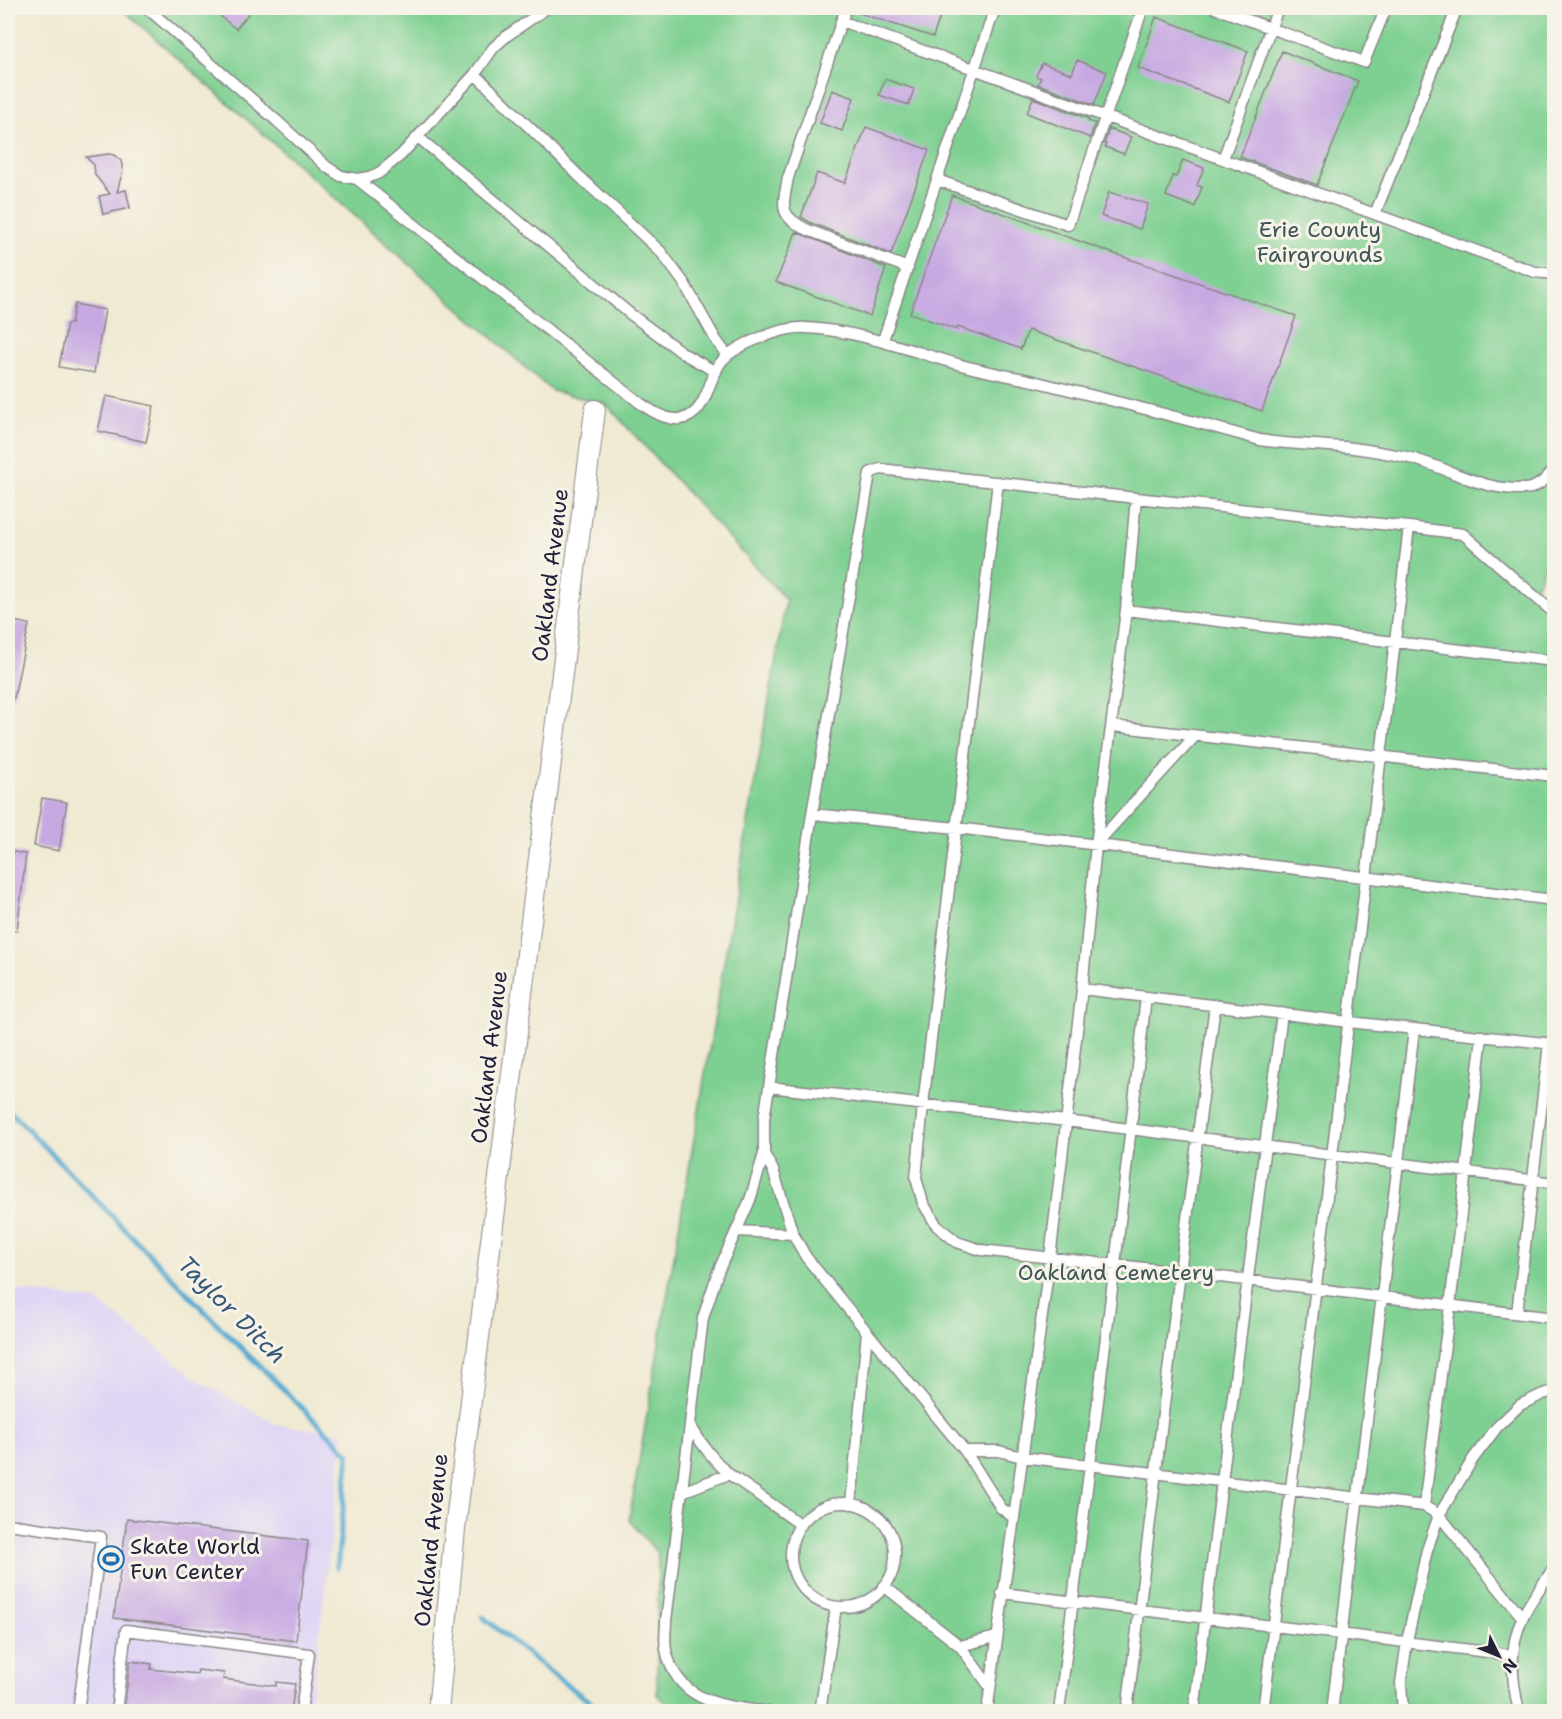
<svg xmlns="http://www.w3.org/2000/svg" width="1562" height="1719" font-family="'Shantell Sans',sans-serif">
  <style>
    .built { fill: #dfd5f5 }
    .green { fill: #7ed092; stroke: #507966; stroke-width: 1.5 }
    .lines { fill: none; stroke-linecap: round; stroke-linejoin: round }
    .stream { stroke: #56abd2; stroke-width: 5 }
    .building { fill: #c7a9e2 }
    .service-casing { stroke: #898687; stroke-width: 13 }
    .minor-casing { stroke: #898687; stroke-width: 22 }
    .service { stroke: #fff; stroke-width: 10 }
    .minor { stroke: #fff; stroke-width: 20 }
    .labels { text-anchor: middle; dominant-baseline: central; stroke-width: 6; stroke-linejoin: round; paint-order: stroke }
    .park-label { font-size: 22px; fill: #3e5655; stroke: #f7f3e8 }
    .street-label { font-size: 22px; fill: #22223b; stroke: #f7f3e8 }
    .poi-label { font-size: 22px; fill: #22223b; stroke: #f7f3e8; text-anchor: start }
    .water-label { font-size: 24px; font-style: italic; fill: #375977; stroke: #f7f3e8 }
  </style>
  <rect width="100%" height="100%" fill="#f7f3e8"/>
  <filter id="ink" filterUnits="userSpaceOnUse"><feTurbulence type="fractalNoise" baseFrequency=".0167" numOctaves="2"/><feDisplacementMap in="SourceGraphic" scale="12" xChannelSelector="R" yChannelSelector="G"/><feConvolveMatrix kernelMatrix="1 2 1 2 8 2 1 2 1" color-interpolation-filters="sRGB"/></filter>
  <filter id="wash" filterUnits="userSpaceOnUse"><feTurbulence type="fractalNoise" baseFrequency=".008" numOctaves="4" result="noise"/><feDisplacementMap in="SourceGraphic" scale="24" xChannelSelector="R" yChannelSelector="G"/><feGaussianBlur stdDeviation="1.35" result="paint"/><feColorMatrix in="noise" values="0 0 0 0 0 0 0 0 0 0 0 0 0 0 0 0 0 1.4 0 .05"/><feComposite in="paint" operator="in"/></filter>
  <g filter="url(#wash)">
    <rect width="100%" height="100%" fill="#f0ead3"/>
    <path class="built" d="M8 1289 97 1301 197 1379 277 1425 344 1433 310 1711 8 1712Z"/>
    <path class="green" d="M121 8H1554V543L1536 587 1554 603V1711L679 1712 657 1695 658 1554 629 1520 786 600 606 404 552 391Z"/>
    <g class="lines">
      <path class="stream" d="M8 1109 222 1329 349 1454 337 1568
        M483 1617 556 1677 604 1712"/>
    </g>
    <g id="blocks">
      <path class="building" d="M229 8H253L236 29 221 17Z
        M853 8H943L933 37 853 11Z
        M1156 17 1248 51 1229 102 1138 68Z
        M1282 51 1358 81 1317 185 1240 157Z
        M1077 60 1107 72 1094 105 1038 84 1041 78 1036 76 1042 63 1072 74Z
        M885 79 914 89 909 105 879 95Z
        M832 90 854 98 842 131 820 123Z
        M1033 98 1089 119 1088 121 1095 123 1090 138 1027 113Z
        M866 127 929 150 891 254 811 223 801 217 817 173 845 183Z
        M1109 129 1131 137 1124 154 1105 147 1106 144H1104Z
        M109 154 114 155 121 161 123 170 117 192 126 190 130 208 103 214 99 196 110 194 95 175 94 165 86 157Z
        M1183 160 1204 168 1197 185 1202 187 1195 207 1166 196 1173 176 1176 177Z
        M1109 192 1148 204 1140 229 1101 216Z
        M952 195 1112 253 1296 316 1262 411 1028 330 1021 349 958 327 957 330 910 313Z
        M796 232 886 268 870 316 776 282Z
        M75 304 105 310 94 373 59 367 67 324H71Z
        M106 396 154 406 146 442 98 431Z
        M8 620 29 624 14 698H8Z
        M42 798 67 802 59 851 34 846Z
        M8 851 26 854 17 931 8 930Z
        M127 1519 308 1541 296 1641 114 1618Z
        M130 1661 152 1664 151 1669 197 1674 198 1670 224 1673 223 1679 276 1686V1682L295 1684 291 1712H124Z"/>
    </g>
  </g>
  <g filter="url(#ink)">
    <use href="#blocks" fill-opacity="0" stroke="#898687" stroke-width="1.5"/>
    <g class="lines">
      <g class="service-casing">
        <path id="service" d="M147 8 277 121 327 167 341 176 357 179 640 403C662 419 689 431 704 399 710 387 713 373 721 362 735 344 785 326 807 328 861 331 910 351 961 365 986 372 1012 376 1037 382 1111 400 1186 419 1260 440 1283 444 1306 444 1329 446 1354 447 1381 452 1406 457 1447 466 1479 491 1525 489 1538 488 1546 479 1554 469
          M846 8 788 178C782 208 779 216 808 230L908 268
          M1215 8 1364 62 1386 8
          M841 21 1535 272 1554 274
          M475 74 579 176 661 252 684 283 716 340 727 355
          M418 137 629 313 684 354 716 372
          M1223 159 1278 8
          M357 179 369 177 379 173 401 155 475 74 494 47 508 35 547 8
          M937 180 1068 225 1143 8
          M1375 214 1457 8
          M883 340 995 8
          M998 482 923 1105 916 1178 923 1203 937 1226 957 1242 981 1250 1180 1272 1554 1318
          M1126 610 1554 661
          M1112 726 1554 776
          M812 814 957 828 1554 900
          M1096 844 1195 736
          M1082 989 1349 1022 1554 1044
          M769 1087 1066 1121 1554 1183
          M764 1154 773 1170 793 1234
          M737 1231 793 1234 806 1257 867 1332 851 1504
          M1517 1313 1549 1044
          M867 1332 965 1451 1001 1508 1013 1517
          M690 1425C701 1444 713 1460 729 1474
          M965 1451H999L1022 1457 1424 1506 1439 1515 1522 1617
          M682 1492 729 1474 801 1525
          M791 1555a52 52 0 1 1 104 0a52 52 0 1 1-104 0Z
          M1424 1506 1450 1306 1482 1036
          M8 1524 101 1537 78 1712
          M884 1586 960 1646 990 1687
          M1002 1593 1512 1655
          M960 1646 996 1637
          M116 1712 126 1630 309 1654 301 1712
          M768 1712C724 1706 676 1703 666 1649 664 1640 666 1630 666 1621L703 1318 718 1272 750 1200 764 1154V1119L812 814 870 473 880 469 1136 498 1409 527 1463 534 1554 613
          M820 1712 836 1607
          M987 1712 1050 1258 1082 989 1096 845 1126 610 1136 498
          M1059 1712 1115 1265 1146 997
          M1127 1712 1180 1272 1215 1005
          M1194 1712 1222 1481 1282 1013
          M1263 1712C1312 1317 1363 922 1409 527
          M1332 1712 1414 1029
          M1403 1712 1401 1683 1407 1641 1427 1550 1439 1515 1473 1459 1497 1427 1520 1405 1543 1394 1554 1391
          M1519 1712C1512 1680 1508 1650 1522 1619 1529 1601 1544 1584 1554 1567"/>
      </g>
      <g class="minor-casing">
        <path id="minor" d="M438 1712 455 1529 595 410"/>
      </g>
      <use href="#service" class="service"/>
      <use href="#minor" class="minor"/>
    </g>
  </g>
  <defs>
    <g id="stadium-ring" transform="scale(1.35)"><circle r="9.5" fill="#f7f3e8" stroke="#1f6fb2" stroke-width="1.5"/><path d="M0-5a6.5 5 0 1 0 0 10a6.5 5 0 1 0 0-10ZM-3.5-1.8h7v3.6h-7Z" fill="#1f6fb2"/></g>
  </defs>
  <g fill-rule="evenodd">
    <use href="#stadium-ring" x="111" y="1559"/>
  </g>
  <g class="labels">
    <g class="park-label">
      <text x="1320" y="229">Erie County<tspan x="1320" dy="25">Fairgrounds</tspan></text>
      <text x="1116" y="1272">Oakland Cemetery</text>
    </g>
    <g class="street-label">
      <text transform="translate(550 575) rotate(-83)">Oakland Avenue</text>
      <text transform="translate(489 1057) rotate(-83)">Oakland Avenue</text>
      <text transform="translate(431 1540) rotate(-84)">Oakland Avenue</text>
    </g>
    <g class="poi-label">
      <text x="130" y="1546">Skate World<tspan x="130" dy="25">Fun Center</tspan></text>
    </g>
    <g class="water-label">
      <text transform="translate(232 1310) rotate(45)">Taylor Ditch</text>
    </g>
  </g>
  <rect width="1562" height="1719" fill="none" stroke="#f7f3e8" stroke-width="30"/>
  <g transform="translate(1499 1656) rotate(133)" stroke="#f7f3e8" stroke-width="4.5" paint-order="stroke">
  <path d="M0-4.5L10 22L0 15L-10 22Z" fill="#22223b"/>
  <text y="-9" font-size="16" font-weight="bold" text-anchor="middle" fill="#22223b">N</text>
  </g>
</svg>
